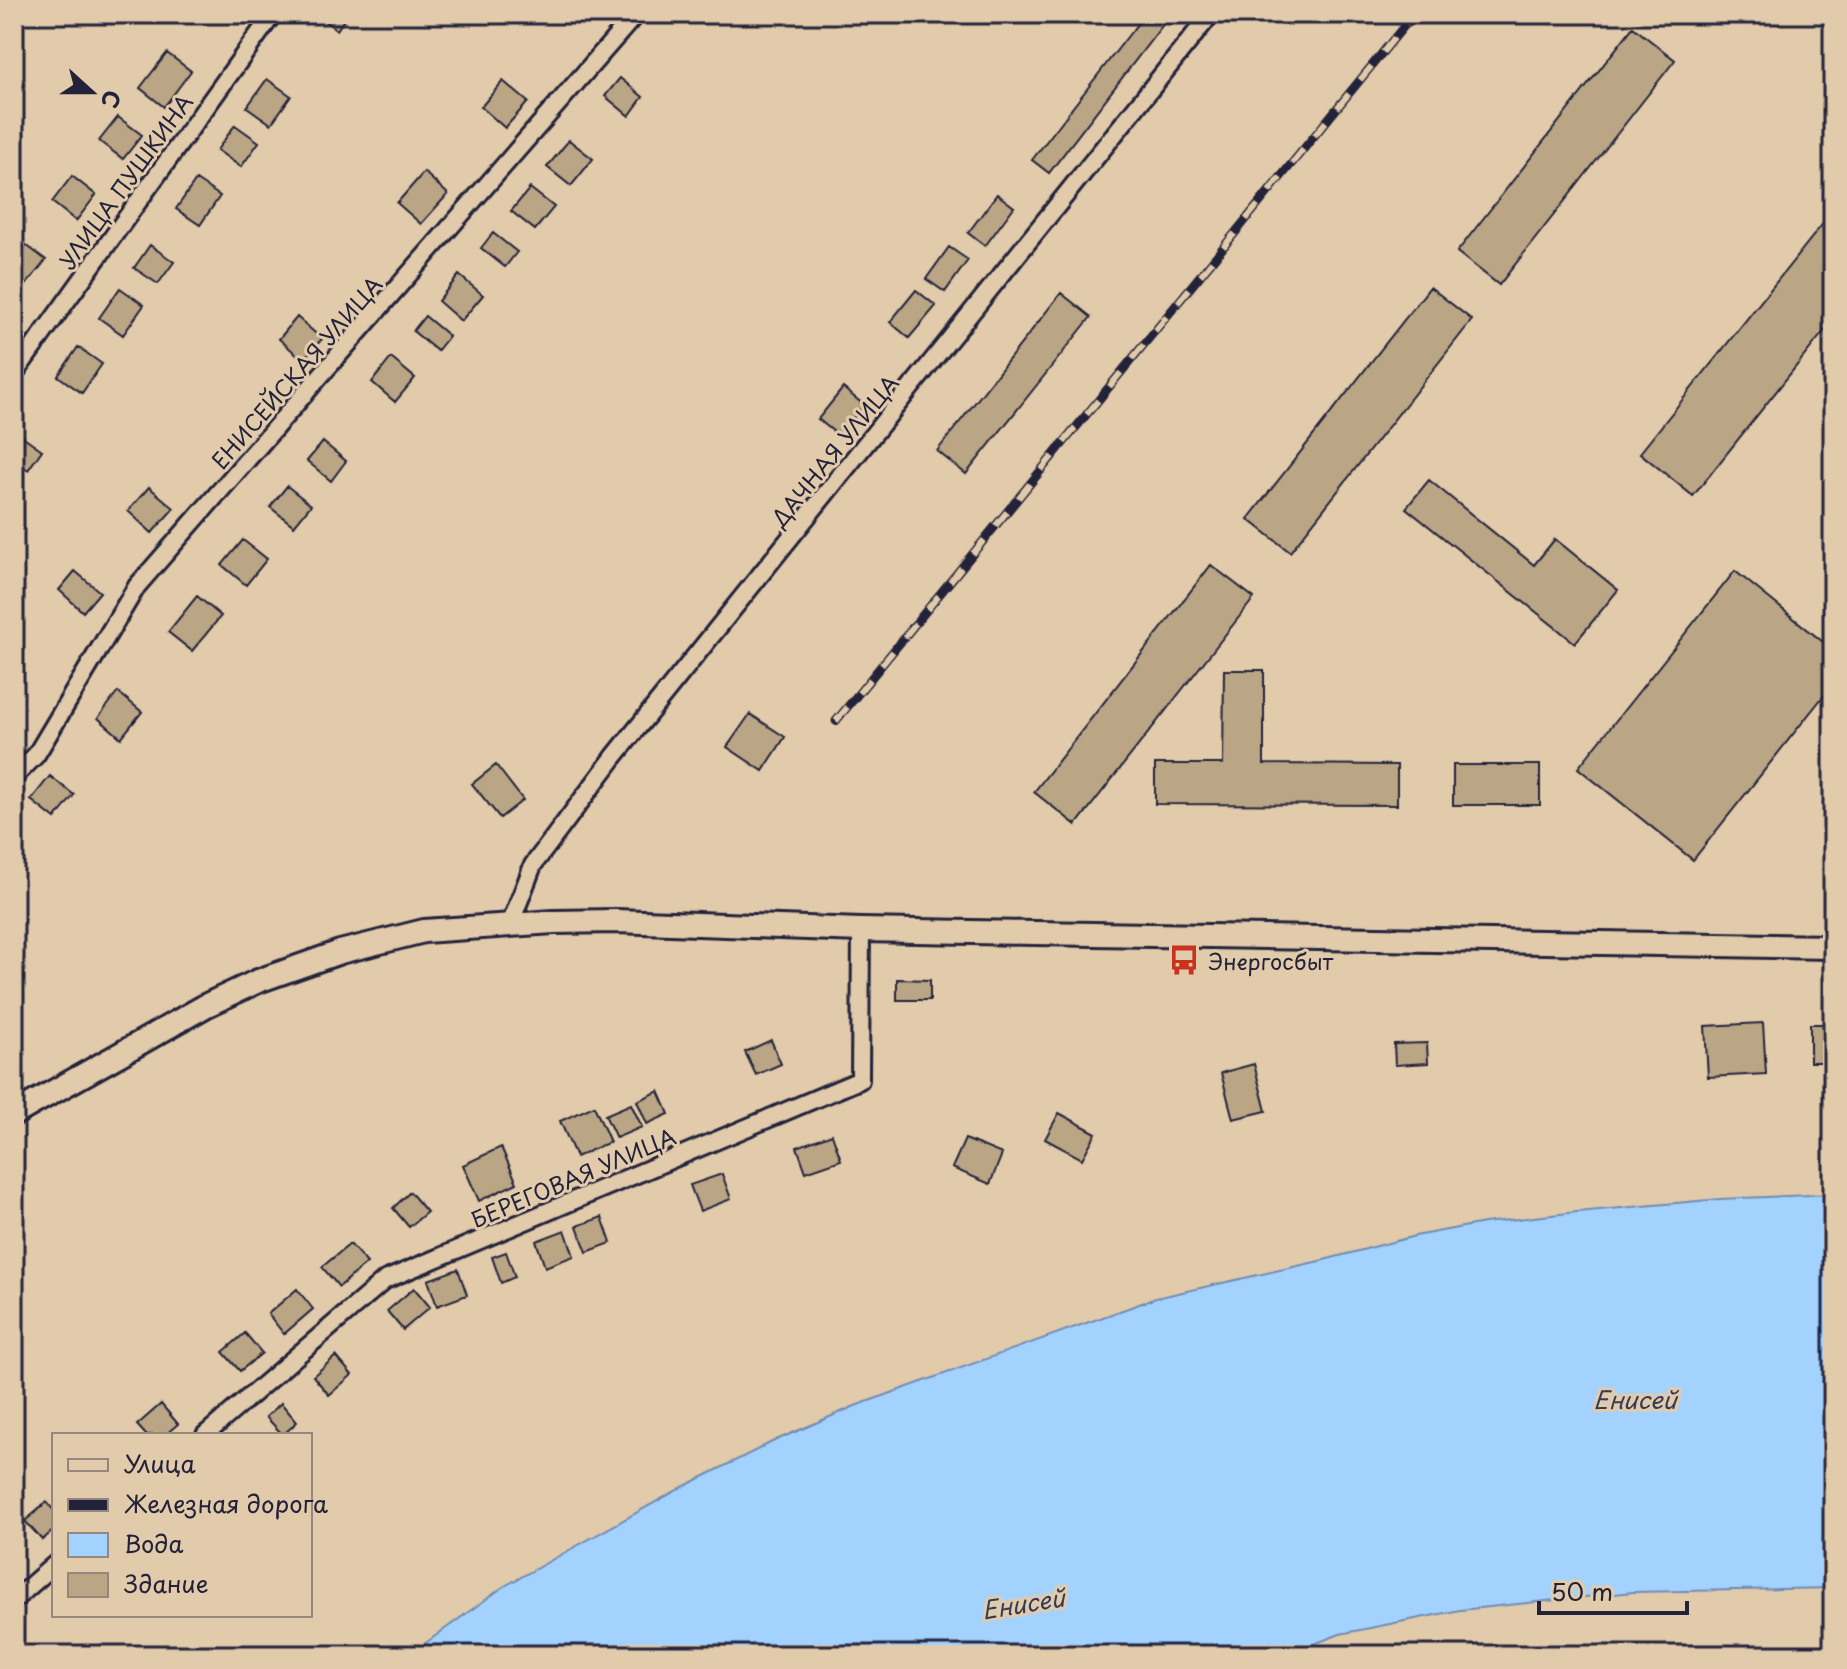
<svg xmlns="http://www.w3.org/2000/svg" width="1847" height="1669" font-family="'Playpen Sans',sans-serif">
  <style>
    .water { fill: #a4d2ff; stroke: #708cb1; stroke-width: 2 }
    .building { fill: #baa585; stroke: #22223b; stroke-width: 2 }
    .lines { fill: none; stroke-linecap: round; stroke-linejoin: round }
    .minor-casing { stroke: #22223b; stroke-width: 22 }
    .secondary-casing { stroke: #22223b; stroke-width: 28 }
    .minor { stroke: #e2cbab; stroke-width: 16 }
    .secondary { stroke: #e2cbab; stroke-width: 22 }
    .rail-casing { stroke: #22223b; stroke-width: 9 }
    .rail { stroke: #e2cbab; stroke-width: 6; stroke-dasharray: 18; stroke-linecap: butt }
    .labels { text-anchor: middle; dominant-baseline: central; stroke-width: 6; stroke-linejoin: round; paint-order: stroke }
    .street-label { font-size: 22px; fill: #22223b; stroke: #e2cbab }
    .poi-label { font-size: 22px; fill: #22223b; stroke: #e2cbab; text-anchor: start }
    .water-label { font-size: 24px; font-style: italic; fill: #363c58; stroke: #e2cbab }
  </style>
  <rect width="100%" height="100%" fill="#e2cbab"/>
  <filter id="ink" filterUnits="userSpaceOnUse"><feTurbulence type="fractalNoise" baseFrequency=".0125" numOctaves="2"/><feDisplacementMap in="SourceGraphic" scale="16" xChannelSelector="R" yChannelSelector="G"/><feConvolveMatrix kernelMatrix="1 2 1 2 8 2 1 2 1" color-interpolation-filters="sRGB"/></filter>
  <g filter="url(#ink)">
    <path class="water" d="M1833 1194V1588L1633 1592 1460 1610 1340 1634 1285 1655H409L503 1587 681 1488 774 1441 855 1406 1156 1298 1324 1260 1415 1236 1484 1223 1577 1212 1720 1199Z"/>
    <path class="building" d="M315 14H348L337 30Z
      M1145 14H1171L1049 173 1032 160Z
      M1633 27 1675 60 1499 285 1457 252Z
      M167 53 191 71 164 107 140 88Z
      M620 78 643 97 629 116 605 96Z
      M267 79 291 96 271 124 247 107Z
      M503 81 528 102 505 128 481 107Z
      M118 117 142 135 123 159 99 141Z
      M235 125 259 142 241 167 217 150Z
      M569 140 593 159 571 186 547 167Z
      M424 172 448 194 421 224 397 203Z
      M72 176 96 195 76 221 52 202Z
      M196 180 220 196 200 225 176 209Z
      M530 188 554 207 535 230 511 211Z
      M997 194 1014 207 985 246 968 233Z
      M1833 211V320L1693 496 1640 453Z
      M493 233 517 252 505 267 481 248Z
      M22 242 46 260 22 290 14 284V252Z
      M150 245 174 262 158 284 134 268Z
      M949 247 968 260 945 292 926 279Z
      M459 275 483 295 461 321 438 301Z
      M1430 287 1472 320 1290 552 1248 519Z
      M120 288 144 305 123 335 99 318Z
      M916 290 936 306 909 338 890 322Z
      M1061 293 1091 317 966 474 937 451Z
      M425 316 449 336 437 351 413 331Z
      M297 317 322 339 303 360 279 339Z
      M78 347 102 364 82 393 58 376Z
      M391 358 415 378 395 402 372 382Z
      M843 388 864 405 839 436 818 419Z
      M18 433 42 450 28 470 14 460V439Z
      M323 442 346 461 331 481 307 461Z
      M1429 480 1534 565 1555 539 1618 590 1575 643 1406 508Z
      M287 486 311 505 294 526 270 507Z
      M149 487 174 508 152 533 128 511Z
      M243 540 267 559 246 585 222 565Z
      M1211 565 1254 598 1076 825 1034 792Z
      M75 571 100 592 83 612 59 590Z
      M1735 571 1833 650V684L1693 860 1578 768Z
      M197 596 221 616 192 651 168 632Z
      M1224 670H1264V764L1397 765V805L1155 804V764H1223Z
      M118 692 142 712 121 738 98 718Z
      M750 714 785 737 763 771 727 747Z
      M496 765 523 800 500 818 472 784Z
      M1453 765H1540V805H1453Z
      M50 776 74 795 55 819 31 800Z
      M897 979 930 980V1000H897Z
      M1763 1023 1766 1074 1708 1077 1705 1026Z
      M1810 1024H1833V1062H1810Z
      M771 1040 781 1064 756 1075 745 1052Z
      M1427 1043 1428 1063 1395 1065 1394 1044Z
      M1254 1064 1266 1111 1233 1119 1221 1073Z
      M659 1091 669 1114 647 1124 637 1101Z
      M631 1104 642 1127 616 1138 605 1115Z
      M594 1106 610 1142 576 1157 560 1121Z
      M1059 1113 1096 1133 1082 1159 1045 1139Z
      M832 1134 841 1160 806 1172 797 1147Z
      M965 1139 1002 1154 990 1184 952 1168Z
      M501 1147 517 1183 479 1201 463 1165Z
      M722 1174 731 1199 700 1211 690 1185Z
      M410 1192 427 1212 409 1227 393 1208Z
      M602 1217 611 1243 587 1252 577 1226Z
      M565 1230 574 1256 545 1267 536 1241Z
      M350 1244 367 1263 339 1287 322 1267Z
      M506 1252 515 1277 501 1283 492 1257Z
      M458 1269 467 1295 437 1306 428 1280Z
      M414 1288 430 1307 403 1330 387 1311Z
      M297 1289 313 1309 284 1334 268 1314Z
      M245 1333 262 1353 240 1371 223 1352Z
      M336 1356 352 1375 329 1395 313 1376Z
      M281 1403 297 1422 283 1435 266 1417Z
      M161 1404 178 1424 165 1435H146L137 1425Z
      M47 1502 54 1511V1530L42 1540 25 1521Z"/>
    <g class="lines">
      <g class="minor-casing">
        <path id="minor" d="M14 374 273 14
          M14 777 36 755 137 586 636 14
          M510 925 533 865 614 757 1211 14
          M205 1435 385 1280 860 1080 861 930
          M14 1600 54 1565"/>
      </g>
      <g class="secondary-casing">
        <path id="secondary" d="M14 1114 207 1005 258 981 340 952 424 931 554 922 616 921 861 930 1833 947"/>
      </g>
      <use href="#minor" class="minor"/>
      <use href="#secondary" class="secondary"/>
      <g class="rail-casing">
        <path id="rail" d="M836 721 1414 14"/>
      </g>
      <use href="#rail" class="rail"/>
    </g>
  </g>
  <defs>
    <g id="bus-bare" transform="scale(2.4)"><path d="M-5-6H5V4H4V6H2V4H-2V6H-4V4H-5ZM-3.5-4V0h7V-4ZM-3.5 1.2v1.5H-2V1.2ZM2 1.2v1.5H3.5V1.2Z" fill="#c8321e" stroke="#e2cbab" stroke-width="2.5" paint-order="stroke"/></g>
  </defs>
  <g fill-rule="evenodd">
    <use href="#bus-bare" x="1184" y="960"/>
  </g>
  <g class="labels">
    <g class="street-label">
      <text transform="translate(125 181) rotate(-54)">УЛИЦА ПУШКИНА</text>
      <text transform="translate(296 372) rotate(-49)">ЕНИСЕЙСКАЯ УЛИЦА</text>
      <text transform="translate(834 450) rotate(-51)">ДАЧНАЯ УЛИЦА</text>
      <text transform="translate(573 1177) rotate(-23)">БЕРЕГОВАЯ УЛИЦА</text>
    </g>
    <g class="poi-label">
      <text x="1208" y="960">Энергосбыт</text>
    </g>
    <g class="water-label">
      <text x="1635" y="1399">Енисей</text>
      <text transform="translate(1023 1603) rotate(-9)">Енисей</text>
    </g>
  </g>
  <rect width="1847" height="1669" fill="none" stroke="#e2cbab" stroke-width="48"/>
  <rect x="24" y="24" width="1799" height="1621" fill="none" stroke="#22223b" stroke-width="3" filter="url(#ink)"/>
  <rect x="52" y="1433" width="260" height="184" fill="#e2cbab" stroke="#95877e" stroke-width="2"/>
  <rect x="68" y="1459" width="40" height="12" fill="#e2cbab" stroke="#95877e" stroke-width="2"/>
  <text x="124" y="1473" font-size="24" fill="#22223b">Улица</text>
  <rect x="68" y="1499" width="40" height="12" fill="#22223b" stroke="#95877e" stroke-width="2"/>
  <text x="124" y="1513" font-size="24" fill="#22223b">Железная дорога</text>
  <rect x="68" y="1533" width="40" height="24" fill="#a4d2ff" stroke="#95877e" stroke-width="2"/>
  <text x="124" y="1553" font-size="24" fill="#22223b">Вода</text>
  <rect x="68" y="1573" width="40" height="24" fill="#baa585" stroke="#95877e" stroke-width="2"/>
  <text x="124" y="1593" font-size="24" fill="#22223b">Здание</text>
  <g transform="translate(92 92) rotate(111)" stroke="#e2cbab" stroke-width="6" paint-order="stroke">
  <path d="M0-6L14 30L0 20L-14 30Z" fill="#22223b"/>
  <text y="-12" font-size="22" font-weight="bold" text-anchor="middle" fill="#22223b">С</text>
  </g>
  <path d="M1539 1601v12h148v-12" fill="none" stroke="#22223b" stroke-width="4"/>
  <text x="1551" y="1601" font-size="24" fill="#22223b" stroke="#e2cbab" stroke-width="6" paint-order="stroke">50 m</text>
</svg>
